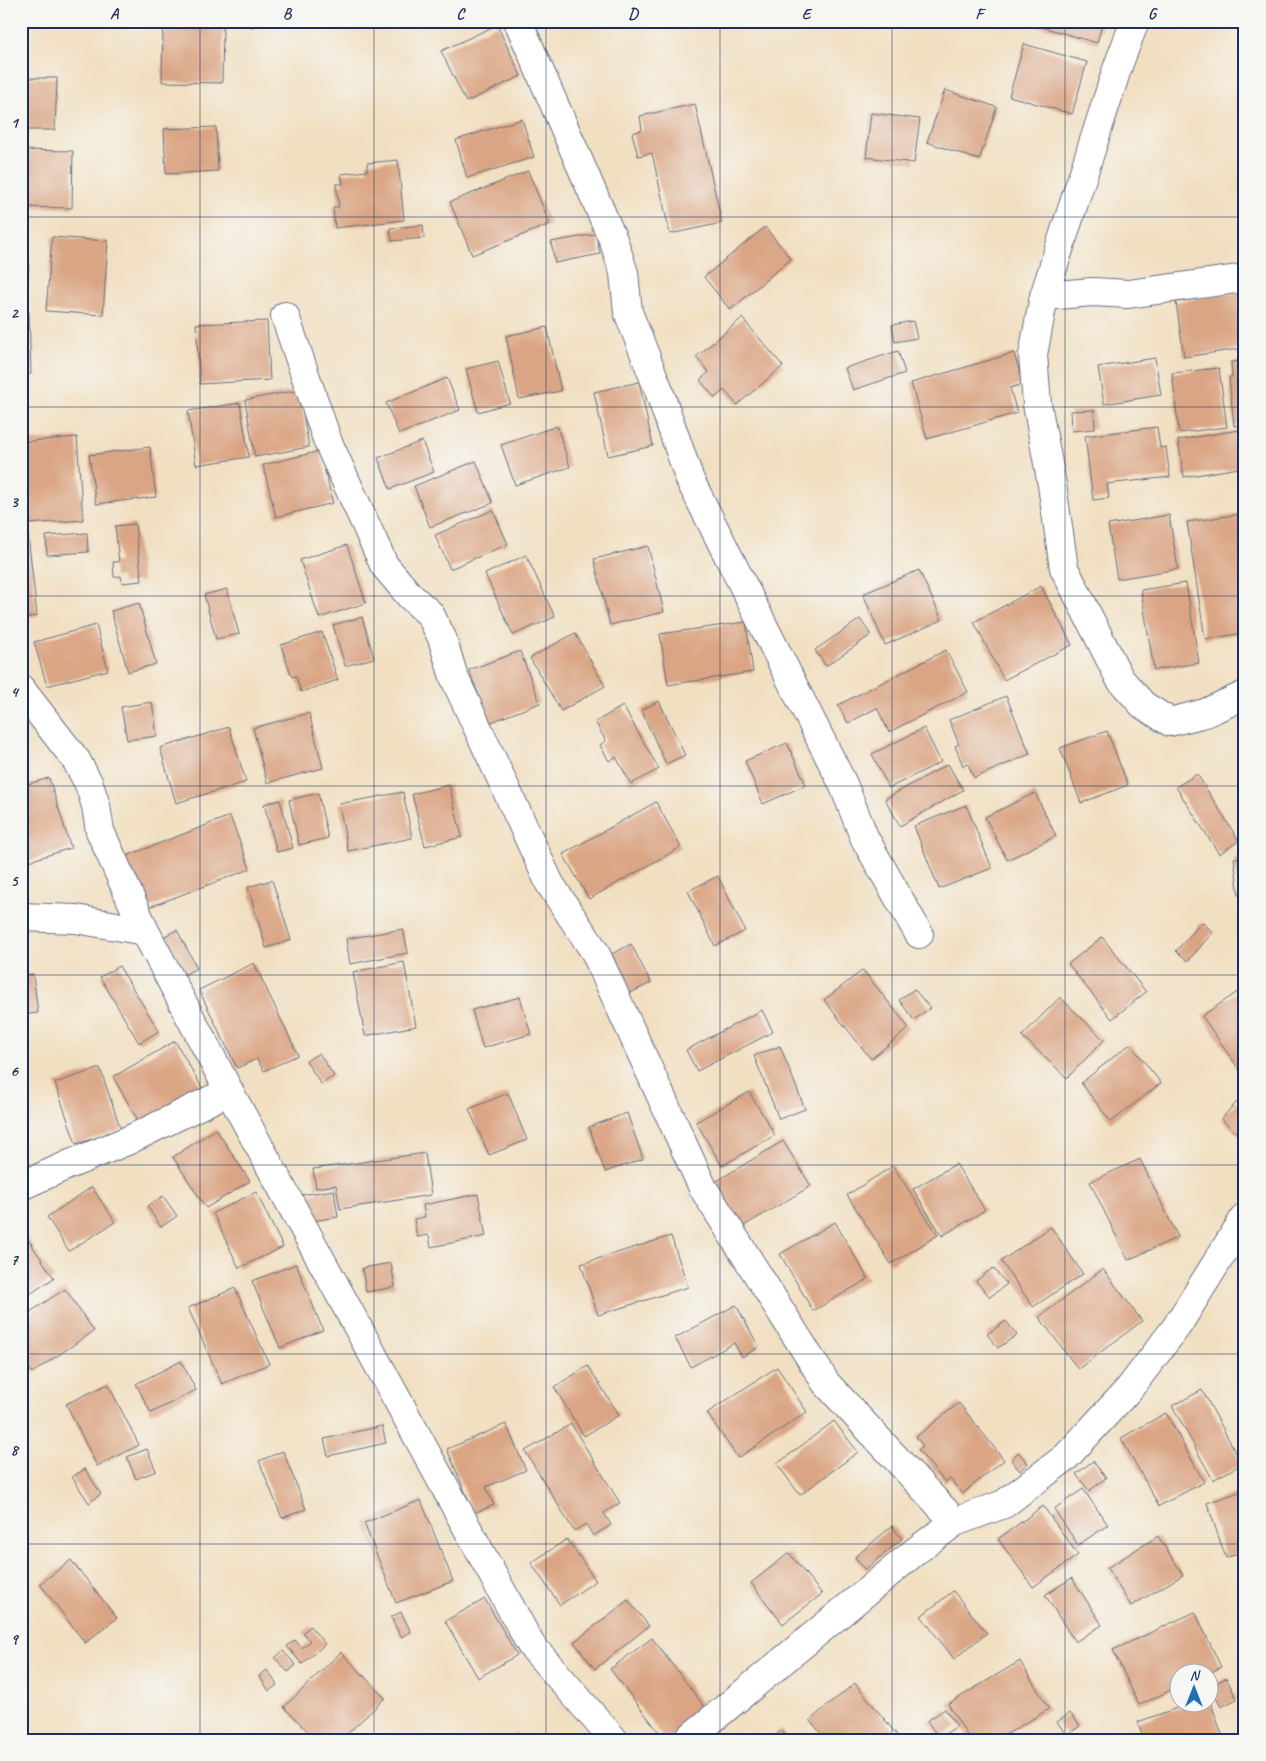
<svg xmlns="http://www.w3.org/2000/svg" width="1266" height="1761" font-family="Caveat,sans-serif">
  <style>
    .building { fill: #daa584 }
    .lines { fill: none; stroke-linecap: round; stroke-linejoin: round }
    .street-casing { stroke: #666d81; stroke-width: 30 }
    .street { stroke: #fff; stroke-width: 28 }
    .grid { fill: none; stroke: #1b2f5e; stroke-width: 1; stroke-opacity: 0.55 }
    .neatline { fill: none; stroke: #1b2f5e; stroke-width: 2 }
    .grid-label { font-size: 16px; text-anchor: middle; font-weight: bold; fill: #1b2f5e }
  </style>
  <rect width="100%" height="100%" fill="#f6f6f2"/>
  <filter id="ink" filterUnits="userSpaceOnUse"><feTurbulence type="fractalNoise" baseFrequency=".02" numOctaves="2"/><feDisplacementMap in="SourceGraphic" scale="10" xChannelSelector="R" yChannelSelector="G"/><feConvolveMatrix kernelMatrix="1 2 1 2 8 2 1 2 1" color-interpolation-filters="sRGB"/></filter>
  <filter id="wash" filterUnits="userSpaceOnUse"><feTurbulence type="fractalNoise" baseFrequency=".0096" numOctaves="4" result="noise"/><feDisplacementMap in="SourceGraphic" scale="20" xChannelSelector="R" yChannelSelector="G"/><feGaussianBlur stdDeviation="1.12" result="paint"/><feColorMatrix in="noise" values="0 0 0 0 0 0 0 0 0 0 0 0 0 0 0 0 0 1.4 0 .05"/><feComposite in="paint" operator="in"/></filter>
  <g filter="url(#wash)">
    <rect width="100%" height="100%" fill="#f1dfc1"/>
    <g id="blocks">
      <path class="building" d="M250 21H271V22L251 27Z
        M1022 21H1103L1097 43Z
        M163 23 223 24 222 83 162 82Z
        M497 25 521 76 466 102 441 51Z
        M1024 44 1087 62 1072 114 1009 96Z
        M21 78H57L55 130H21Z
        M945 90 997 107 979 160 927 142Z
        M695 104 722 223 670 234 652 153 638 156 632 133 642 130 640 116Z
        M871 113 920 119 914 163 866 157Z
        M522 119 534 157 467 178 456 140Z
        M216 127 218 171 166 174 164 129Z
        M21 150 73 151 72 208 21 207Z
        M398 160 404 220 335 228 333 207H339L336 184H343L341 174 367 171V163Z
        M528 171 550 224 472 255 450 202Z
        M423 225 424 238 392 241 390 228Z
        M765 227 791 259 730 310 704 277Z
        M596 234 600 254 555 263 551 242Z
        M52 237 108 241 103 315 46 311Z
        M21 261 29 262 26 305 21 304Z
        M1241 292 1245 317V348L1184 357 1176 302Z
        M29 312 31 374H21V313Z
        M742 318 783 366 737 405 724 390 715 398 700 380 709 372 696 357Z
        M267 321 270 380 200 384 196 324Z
        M913 321 917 338 895 342 892 325Z
        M547 327 561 391 519 399 506 336Z
        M898 351 905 373 853 390 845 368Z
        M1014 353 1023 384 1010 388 1017 413 927 439 911 383Z
        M1155 358 1161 395 1104 404 1098 367Z
        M498 361 510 403 478 412 466 369Z
        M1245 361V425L1234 426 1229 377H1232L1231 362Z
        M1219 368 1227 427 1179 433 1172 373Z
        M447 378 460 410 399 434 386 403Z
        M639 382 653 446 608 456 594 392Z
        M299 390 309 447 255 457 245 400Z
        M240 403 249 457 196 465 188 411Z
        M1094 410 1095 429 1072 431 1071 411Z
        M557 426 570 467 515 485 501 445Z
        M1157 427 1160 448 1166 447 1170 477 1107 484 1109 498 1093 500 1085 436Z
        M1245 429V467L1184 477 1178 440Z
        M77 437 83 520 28 524 21 442Z
        M422 441 434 472 390 489 378 458Z
        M150 447 156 497 96 504 89 455Z
        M320 451 333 503 276 517 263 465Z
        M476 461 493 503 430 527 414 486Z
        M493 510 508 544 450 569 435 535Z
        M1241 514 1245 540V633L1205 639 1187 522Z
        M1169 515 1178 569 1117 579 1108 525Z
        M135 524 142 581 122 583 121 576 114 577 113 562H119L115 526Z
        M87 533 88 552 47 555 46 536Z
        M28 534 37 616 21 618V535Z
        M347 545 366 603 319 618 300 560Z
        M648 546 664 612 610 625 594 559Z
        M526 555 555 617 513 635 485 574Z
        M919 570 942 620 885 645 863 594Z
        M1186 583 1199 663 1154 670 1141 590Z
        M1041 586 1072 645 1004 680 974 622Z
        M227 589 239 634 216 639 204 595Z
        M139 603 156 664 128 672 111 611Z
        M362 617 374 658 345 666 333 625Z
        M860 619 871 635 826 666 815 650Z
        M746 622 753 672 668 685 660 634Z
        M96 625 108 670 47 686 34 642Z
        M322 632 338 680 301 692 296 676 292 677 281 645Z
        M575 633 605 686 561 711 530 658Z
        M946 650 968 692 889 732 877 708 848 723 838 705Z
        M520 651 540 703 489 723 469 670Z
        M1006 696 1030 754 974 778 968 764 963 766 955 746 959 744 949 720Z
        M659 701 685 755 666 764 641 710Z
        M152 702 157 736 127 740 121 707Z
        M623 706 659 769 631 784 616 757 609 761 600 745 606 741 595 722Z
        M309 713 323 768 267 783 253 728Z
        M229 727 246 782 176 803 160 748Z
        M924 728 941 762 889 788 872 754Z
        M1107 731 1128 785 1081 803 1060 748Z
        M787 743 806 785 763 804 745 761Z
        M948 764 963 790 900 826 885 799Z
        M1197 774 1239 841 1219 854 1176 787Z
        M49 778 71 848 29 861 21 834V786Z
        M449 785 462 837 425 846 412 794Z
        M403 792 412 838 348 851 339 804Z
        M318 793 328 838 299 845 289 800Z
        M1035 793 1056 836 1007 860 985 817Z
        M280 800 293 848 277 852 264 804Z
        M656 802 681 847 589 899 563 854Z
        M966 805 992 868 939 889 914 826Z
        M230 816 250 869 144 909 124 857Z
        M1245 857V896H1239L1234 858Z
        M718 876 745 931 715 946 688 891Z
        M272 880 291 940 266 948 248 887Z
        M1202 922 1213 932 1188 961 1176 951Z
        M403 929 408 953 350 964 346 939Z
        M177 930 197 968 174 980 155 941Z
        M1102 937 1146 992 1112 1019 1068 964Z
        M631 944 651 983 626 995 608 956Z
        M404 962 416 1026 365 1036 353 972Z
        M254 963 298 1055 264 1071 257 1059 237 1068 199 990Z
        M119 966 159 1031 139 1043 100 977Z
        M863 970 909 1028 871 1059 824 1000Z
        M33 974 38 1013 21 1015V976Z
        M1245 987V1078L1202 1016Z
        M914 989 930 1008 914 1020 899 1000Z
        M520 997 531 1034 483 1048 472 1010Z
        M1060 997 1104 1040 1067 1078 1022 1036Z
        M762 1010 773 1032 697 1071 686 1050Z
        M175 1041 204 1091 142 1127 113 1077Z
        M1130 1044 1161 1083 1111 1122 1081 1083Z
        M780 1046 805 1109 779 1119 754 1056Z
        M319 1053 334 1076 321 1084 306 1061Z
        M100 1068 121 1130 76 1144 55 1083Z
        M749 1092 775 1135 722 1166 696 1122Z
        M508 1093 527 1140 489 1155 469 1109Z
        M1237 1102 1245 1109V1141L1221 1119Z
        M627 1113 643 1159 605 1172 589 1127Z
        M216 1129 250 1181 206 1208 173 1157Z
        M783 1141 811 1186 742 1227 715 1182Z
        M425 1153 431 1195 340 1209 336 1185 316 1188 313 1169Z
        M1140 1159 1178 1237 1128 1260 1090 1182Z
        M956 1164 985 1210 942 1236 913 1189Z
        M893 1166 938 1235 891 1264 847 1195Z
        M92 1187 115 1222 69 1251 47 1217Z
        M334 1190 338 1217 305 1222 301 1195Z
        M256 1192 283 1247 239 1268 213 1213Z
        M478 1194 486 1236 431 1247 429 1235 417 1237 414 1219 425 1217 423 1205Z
        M163 1196 177 1216 161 1227 147 1206Z
        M835 1222 868 1279 813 1311 780 1254Z
        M1051 1227 1083 1274 1033 1307 1001 1261Z
        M21 1229 54 1278 21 1300Z
        M671 1236 688 1287 598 1315 581 1264Z
        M391 1263 395 1287 366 1292 362 1268Z
        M296 1264 323 1330 280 1348 252 1281Z
        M993 1268 1007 1284 990 1297 976 1281Z
        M1103 1269 1142 1321 1078 1369 1039 1317Z
        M235 1288 269 1364 222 1384 188 1308Z
        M65 1289 94 1331 32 1373 21 1357V1318Z
        M736 1305 759 1347 742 1357 734 1343 691 1367 675 1338Z
        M1006 1321 1017 1335 998 1348 987 1334Z
        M181 1361 196 1390 151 1413 136 1384Z
        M588 1366 619 1415 584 1436 554 1387Z
        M777 1367 807 1412 738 1458 707 1413Z
        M108 1384 139 1445 97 1466 66 1404Z
        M1202 1390 1242 1464 1213 1480 1172 1406Z
        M959 1403 1004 1460 962 1494 950 1479 945 1482 918 1450 923 1446 916 1437Z
        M1166 1413 1204 1482 1159 1506 1121 1438Z
        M834 1421 858 1452 800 1495 777 1464Z
        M506 1424 526 1470 486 1487 494 1505 474 1513 447 1449Z
        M571 1424 620 1503 604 1513 611 1525 593 1536 586 1524 574 1531 525 1451Z
        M382 1426 386 1443 328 1456 324 1439Z
        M147 1449 156 1471 136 1479 127 1457Z
        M283 1451 306 1509 282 1518 259 1461Z
        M1018 1452 1028 1463 1020 1471 1011 1460Z
        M1093 1461 1106 1478 1089 1491 1076 1474Z
        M85 1469 101 1494 89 1503 72 1477Z
        M1083 1489 1108 1525 1078 1545 1054 1509Z
        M1245 1490V1551L1226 1558 1207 1503Z
        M421 1500 453 1581 396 1603 364 1523Z
        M1043 1506 1078 1555 1033 1587 998 1539Z
        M892 1526 902 1539 865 1570 855 1557Z
        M1158 1536 1183 1575 1131 1606 1107 1568Z
        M567 1539 596 1581 560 1605 531 1563Z
        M789 1553 822 1594 783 1624 751 1583Z
        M71 1560 117 1618 85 1643 40 1584Z
        M1072 1578 1102 1625 1075 1642 1045 1595Z
        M953 1591 987 1633 954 1659 921 1616Z
        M485 1599 517 1655 478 1678 445 1621Z
        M628 1600 649 1626 595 1669 574 1642Z
        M401 1612 411 1632 401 1637 391 1617Z
        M1195 1612 1221 1667 1208 1674H1178V1687L1139 1705 1113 1650Z
        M310 1626 325 1644 302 1664 287 1646 295 1640 302 1648 310 1641 303 1633Z
        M652 1638 707 1710 667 1740H665L610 1669Z
        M283 1651 296 1665 288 1672 275 1658Z
        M341 1652 385 1698 341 1740H316L284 1707Z
        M1020 1661 1049 1709 997 1740H970L948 1704Z
        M267 1670 277 1685 269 1691 259 1676Z
        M1226 1678 1237 1699 1221 1707 1210 1686Z
        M855 1683 901 1740H826L810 1720Z
        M1209 1698 1224 1740H1144L1138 1722 1188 1704H1208Z
        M945 1709 957 1726 939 1738 927 1721Z
        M1070 1713 1080 1726 1067 1735 1057 1722Z
        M781 1730 790 1740H771Z
        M516 1733 522 1740H508Z"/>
    </g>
  </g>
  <g filter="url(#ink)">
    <use href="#blocks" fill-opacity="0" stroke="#666d81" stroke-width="1"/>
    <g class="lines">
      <g class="street-casing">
        <path id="street" d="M518 21 614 242 624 273 628 312 658 388 690 480 843 784 865 839 919 934
          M1135 21 1118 66 1044 296 1033 355 1037 404 1052 485 1064 568 1120 679 1143 705 1170 722 1205 713 1245 695
          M1044 296 1093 292 1128 294 1245 278
          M285 316 328 442 375 545 384 565 410 596 430 614 442 638 454 677 550 884 595 952 703 1188 826 1383 955 1522
          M21 689 76 760 89 784 96 806 100 831 145 931 229 1091 531 1645 614 1740
          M21 917 76 919 145 931
          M21 1186 68 1165 129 1140 229 1091
          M687 1740 917 1550 955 1522 1004 1504 1066 1457 1129 1389 1177 1326 1245 1217"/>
      </g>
      <use href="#street" class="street"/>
    </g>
  </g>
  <path class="grid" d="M200 21V1740M374 21V1740M546 21V1740M720 21V1740M892 21V1740M1065 21V1740M21 217H1245M21 407H1245M21 596H1245M21 786H1245M21 975H1245M21 1165H1245M21 1354H1245M21 1544H1245"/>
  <rect width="1266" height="1761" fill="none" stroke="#f6f6f2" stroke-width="55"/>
  <g transform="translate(1194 1688)"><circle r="24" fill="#f6f6f2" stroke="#9ea6b7"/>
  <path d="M0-4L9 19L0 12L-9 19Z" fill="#1f6fb2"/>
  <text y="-8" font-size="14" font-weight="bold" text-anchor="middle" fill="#1b2f5e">N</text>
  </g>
  <rect x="28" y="28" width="1210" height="1706" class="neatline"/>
  <g class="grid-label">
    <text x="114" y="19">A</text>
    <text x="287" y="19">B</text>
    <text x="460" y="19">C</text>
    <text x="633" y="19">D</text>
    <text x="806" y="19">E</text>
    <text x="979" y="19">F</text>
    <text x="1152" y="19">G</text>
    <text x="14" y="128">1</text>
    <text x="14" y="318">2</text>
    <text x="14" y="507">3</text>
    <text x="14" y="697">4</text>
    <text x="14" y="886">5</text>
    <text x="14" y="1076">6</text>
    <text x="14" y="1265">7</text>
    <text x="14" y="1455">8</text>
    <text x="14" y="1644">9</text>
  </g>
</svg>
